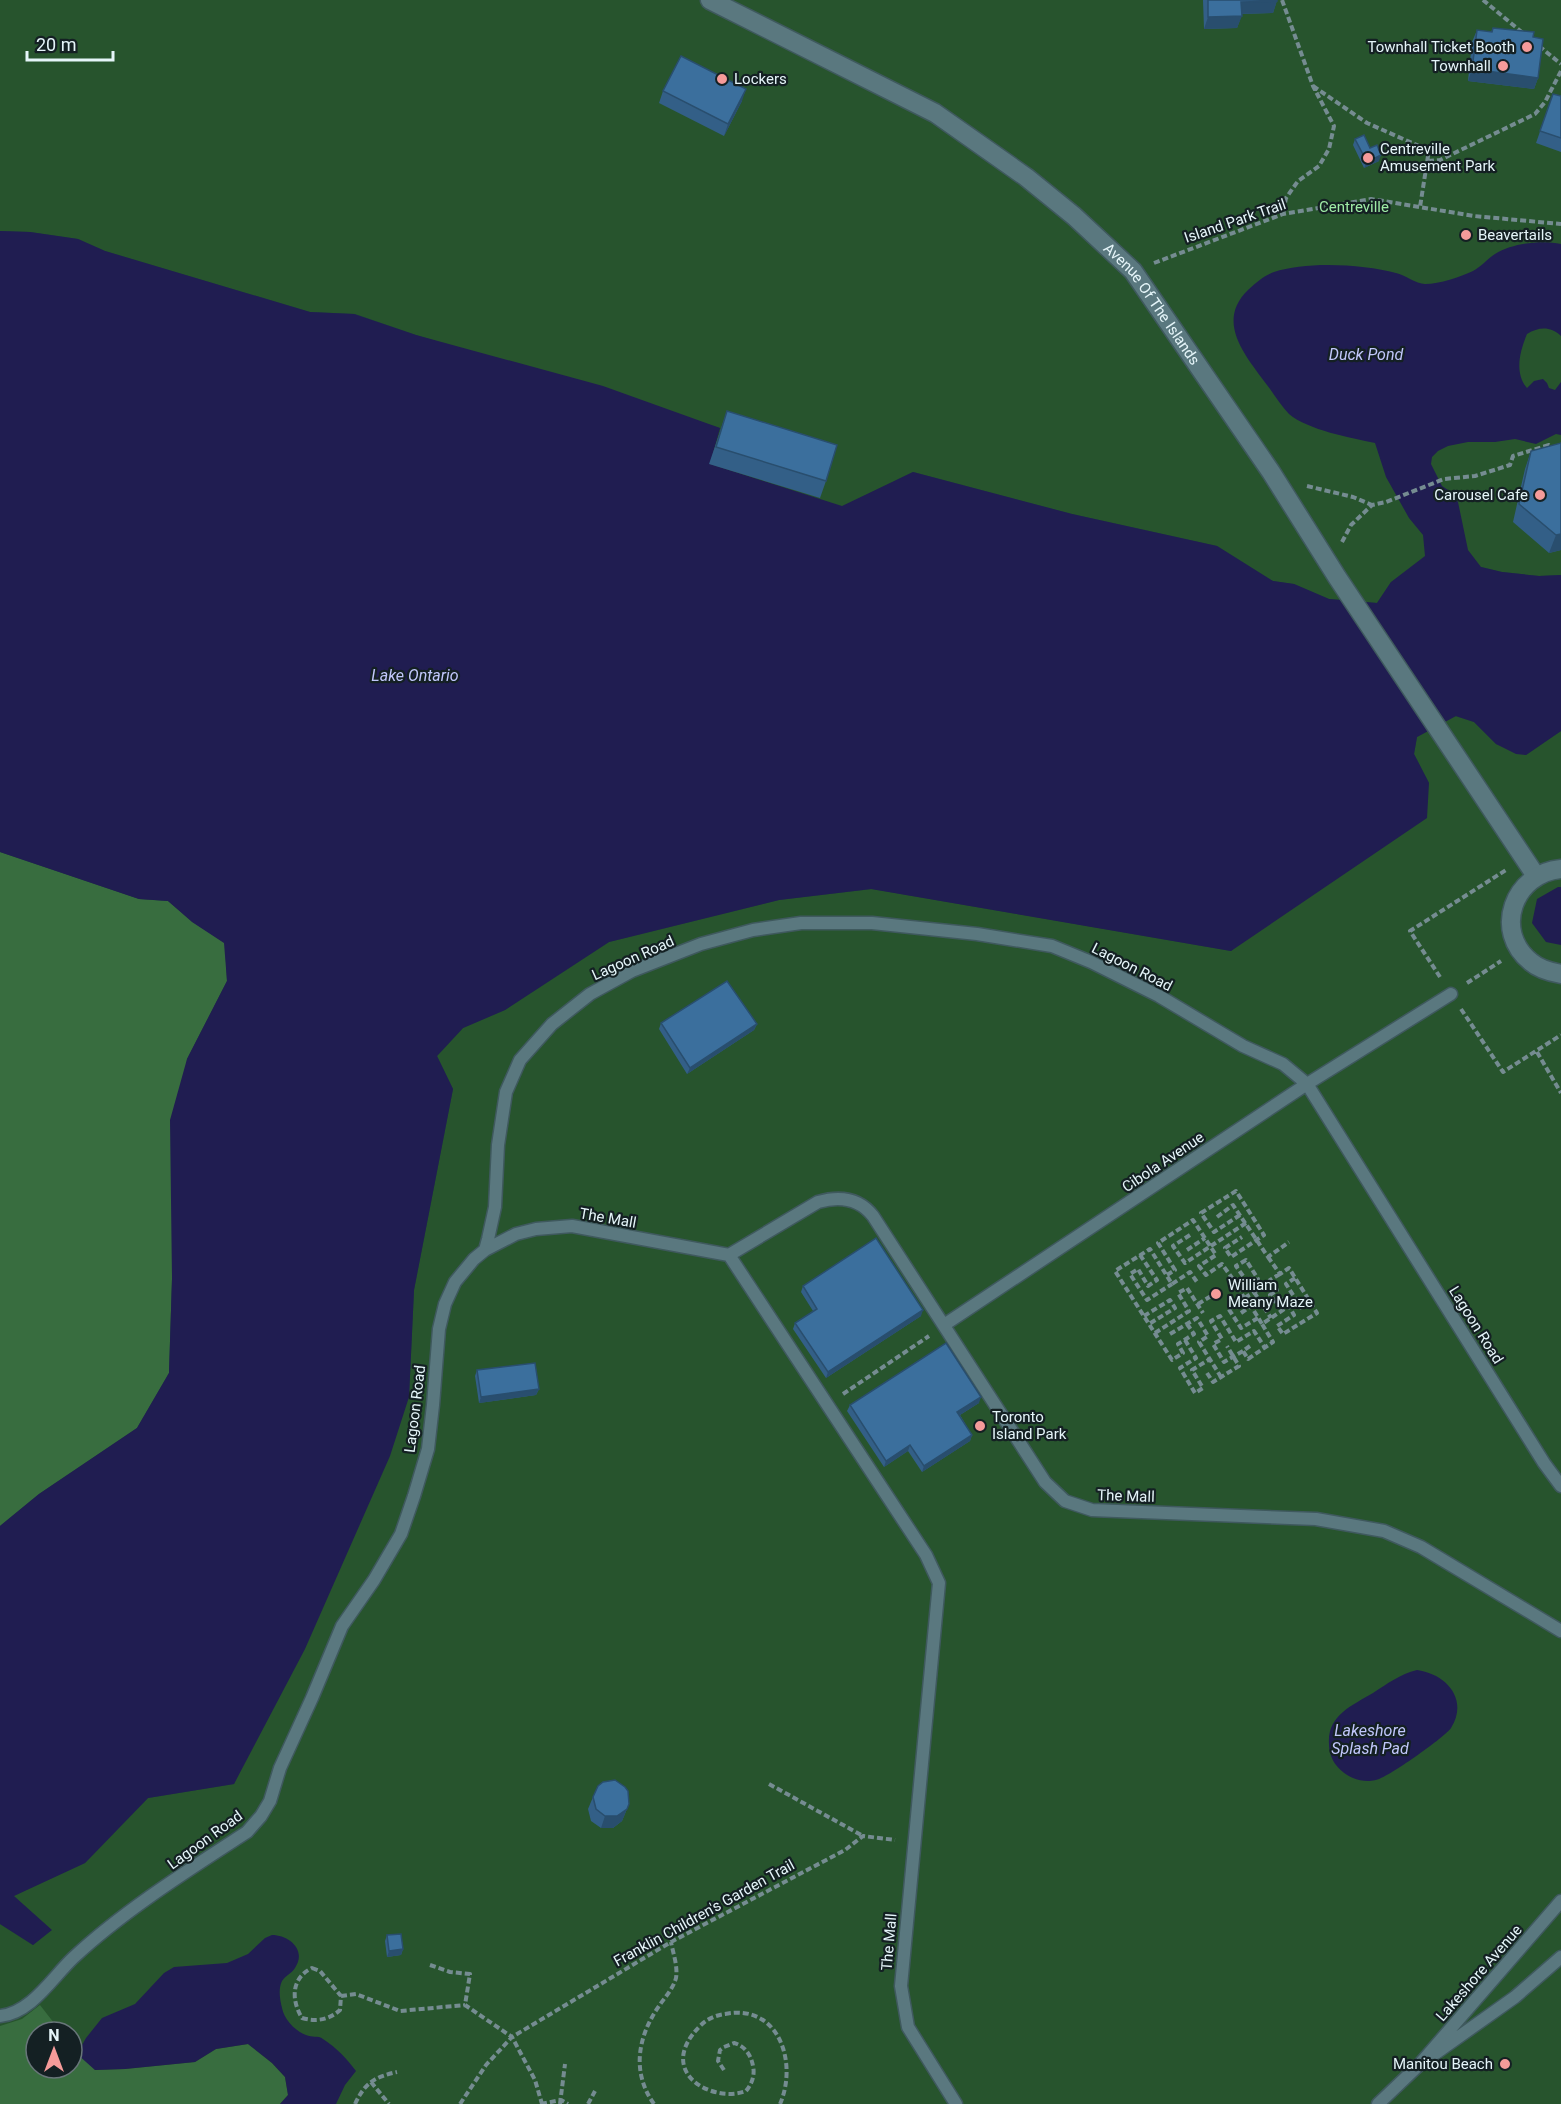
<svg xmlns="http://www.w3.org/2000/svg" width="1561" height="2104" font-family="Roboto,sans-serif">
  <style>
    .green { fill: #27542d; fill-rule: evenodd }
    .forest { fill: #386d3f }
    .water { fill: #201d51 }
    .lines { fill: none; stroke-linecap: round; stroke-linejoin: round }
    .lane-casing { stroke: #3f595e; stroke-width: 15 }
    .street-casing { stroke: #3f595e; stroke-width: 21 }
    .path { stroke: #758c91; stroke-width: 4; stroke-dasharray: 6 3; stroke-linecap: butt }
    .lane { stroke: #5a787f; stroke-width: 12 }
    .street { stroke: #5a787f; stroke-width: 18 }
    .wall { fill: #335f87 }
    .shaded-wall { fill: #294e6e }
    .building { fill: #3b6f9d; stroke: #294e6e; stroke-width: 1.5 }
    .poi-dot { fill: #f59b9a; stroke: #142023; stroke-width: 2 }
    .labels { text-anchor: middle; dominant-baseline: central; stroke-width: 4.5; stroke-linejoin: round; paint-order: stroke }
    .poi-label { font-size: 15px; fill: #e5f5f9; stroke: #142023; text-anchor: start }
    .park-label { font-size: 15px; fill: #9eeaa5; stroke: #142023 }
    .street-label { font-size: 15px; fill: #e5f5f9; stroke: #142023 }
    .water-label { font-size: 16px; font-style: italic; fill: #c1c7fb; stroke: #142023 }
  </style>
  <rect width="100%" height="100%" fill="#1f3b42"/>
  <path class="green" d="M0 0H1561V575L1539 576 1502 572 1481 567 1391 582 1377 603 1329 599 1294 584 1273 581 1217 546 1072 514 913 472 842 507 709 464 720 428 416 335 355 314 310 312 105 251 78 239 30 232 0 231Z
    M1455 716 1474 722 1496 744 1526 755 1561 731V2104H0V1924L33 1945 51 1930 13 1896 85 1863 148 1798 234 1784 409 1397 414 1290 453 1089 437 1056 463 1028 505 1010 609 942 779 900 872 889 1231 951 1429 783 1414 754 1417 737ZM36 2032H72V2068H36Z"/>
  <path class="forest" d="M0 852 139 899 168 901 193 922 225 943 227 981 187 1059 172 1279 169 1373 137 1428 39 1494 0 1526Z
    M40 2005 61 2032H36V2068H72V2047L95 2070 125 2069 195 2062 216 2049 248 2044 272 2063 285 2077 288 2095 280 2104H0V2026L22 2019Z"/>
  <path class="water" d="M0 231 30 232 78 239 105 251 310 312 354 314 416 335 603 386 720 428 710 464 842 506 913 472 1072 514 1217 546 1273 581 1294 584 1329 599 1377 603 1391 582 1425 556 1423 535 1409 518 1386 477 1375 443C1351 438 1308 430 1289 414 1281 406 1274 394 1267 385 1246 356 1215 322 1248 290 1256 283 1263 276 1274 272 1306 261 1363 264 1396 273 1405 275 1416 284 1425 284 1440 284 1460 277 1473 271 1481 267 1487 259 1495 254 1513 243 1541 240 1561 244V336C1550 326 1539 327 1527 334 1520 351 1514 373 1527 388L1534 381 1543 379 1547 383 1549 388 1555 390 1561 382V435L1556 434 1536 444 1515 439 1495 442H1468L1448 446 1438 451 1432 457 1431 464 1442 486 1451 492 1458 502 1468 550 1481 567 1502 572 1539 576 1561 575V731L1526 755 1516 754 1496 744 1474 722 1456 716 1417 737 1414 754 1429 783 1427 818 1231 951 871 889 779 900 609 942 505 1010 463 1028 437 1056 453 1089 414 1290 409 1397 390 1456 305 1649 234 1784 148 1798 85 1863 14 1896 52 1930 33 1945 0 1924V1526L39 1494 137 1428 169 1373 172 1279 170 1120 187 1059 227 981 224 943 192 922 168 901 139 899 0 852Z
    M1558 887H1561V945L1546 942 1532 923 1537 899Z
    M1417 1670C1446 1674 1469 1699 1451 1728 1445 1737 1392 1774 1381 1778 1378 1780 1372 1781 1368 1781 1355 1781 1344 1775 1336 1765 1332 1760 1329 1752 1329 1744 1327 1716 1351 1706 1373 1693 1387 1684 1400 1674 1417 1670Z
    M272 1935C289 1935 307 1950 295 1968 292 1973 285 1976 282 1981 278 1989 280 2000 282 2008 284 2019 295 2031 306 2035 312 2038 318 2035 323 2039 337 2048 346 2058 356 2071L345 2085 336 2104H280L288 2095 285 2077 272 2063 248 2044 216 2049 195 2062 125 2069 95 2070 77 2054 86 2038 102 2018 135 2004 164 1973 174 1967 227 1963 248 1954 265 1938Z"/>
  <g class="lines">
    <g class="lane-casing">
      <path id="lane" d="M485 1250 516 1234 536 1229 572 1226 729 1255 818 1202C839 1196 859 1198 873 1216L1045 1482 1065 1501 1092 1510 1316 1519 1384 1531 1421 1547 1561 1631
        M729 1255 926 1555 939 1583 901 1986 908 2027 956 2104
        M944 1325 1307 1084 1451 994
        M0 2016C31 2013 52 1978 73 1958 123 1911 190 1869 247 1832L261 1816 270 1801 280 1768 312 1698 342 1626 374 1580 401 1534 414 1496 428 1449 433 1405 439 1329 445 1304 455 1282 474 1259 485 1250 488 1239 495 1207 498 1145 506 1092 520 1060 552 1024 590 994 632 971 701 944 753 930 801 923H872L977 934 1052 946 1091 962 1159 996 1243 1046 1283 1064 1307 1084 1544 1463 1561 1486
        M1436 2053 1515 1997 1561 1957
        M1378 2104 1420 2064 1561 1901"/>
    </g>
    <g class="street-casing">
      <g id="street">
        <path id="s1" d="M710 0 935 113 1026 177 1074 216 1133 271 1271 472 1337 577 1536 876"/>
        <path d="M1561 869C1514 873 1492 931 1531 962 1539 969 1550 972 1561 974"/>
      </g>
    </g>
    <path class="path" d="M1282 0 1313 86 1334 126 1329 149 1319 166 1298 181 1286 198 1283 214
      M1483 0 1524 34
      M1539 46 1561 64
      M1313 86 1367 123 1419 146 1428 156 1420 207
      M1428 161 1440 160 1535 114 1545 102 1561 71
      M1154 263 1283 214 1371 199 1474 216 1561 224
      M1307 486 1353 497 1372 505
      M1342 542 1351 525 1372 505 1386 502 1444 479 1475 476 1510 465 1513 456 1549 445 1558 452H1561
      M1440 977 1410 931 1506 870
      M1467 983 1501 961
      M1461 1009 1503 1072 1561 1035
      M1537 1052 1561 1093
      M1240 1215 1214 1232 1201 1213 1236 1191 1264 1235 1231 1257 1225 1248 1242 1237
      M1217 1217 1233 1205 1268 1257 1289 1242
      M1190 1235 1173 1246 1185 1263 1246 1223
      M1187 1250 1205 1238
      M1140 1255 1157 1280 1148 1286 1138 1269 1130 1274 1147 1300 1172 1284
      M1280 1274 1270 1280 1277 1290 1270 1295 1276 1303 1283 1298
      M1167 1275 1175 1270 1158 1243 1193 1220 1216 1255 1199 1266 1206 1275 1222 1264 1235 1282
      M1243 1276 1236 1266 1246 1260 1258 1279 1240 1290 1244 1298
      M1295 1278 1286 1284 1302 1309
      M1254 1292 1271 1318
      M1198 1304 1216 1293
      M1241 1313 1251 1306 1262 1324 1289 1306 1294 1315 1277 1326 1283 1334 1317 1313 1289 1268 1280 1274 1268 1257
      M1144 1316 1170 1300 1175 1308 1149 1324
      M1258 1318 1241 1328 1228 1308 1264 1286
      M1187 1324 1194 1334 1178 1344 1183 1353 1172 1360 1115 1271 1150 1249 1172 1284 1190 1272 1197 1282
      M1155 1333 1189 1311 1178 1293 1187 1288 1203 1313
      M1170 1334 1197 1318 1208 1336 1199 1342 1221 1377
      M1185 1340 1196 1358 1180 1368 1195 1393 1203 1388 1192 1370 1210 1359
      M1250 1346 1243 1351 1248 1359 1273 1342 1262 1324
      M1243 1351 1224 1362 1213 1344 1222 1339 1211 1321 1220 1316 1236 1342 1254 1331 1265 1348
      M1207 1373 1213 1382 1239 1366 1227 1346
      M843 1394 929 1336
      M769 1784 863 1836
      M430 1965 450 1972 470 1974 465 2005 512 2037 535 2080 542 2104
      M312 1968 320 1971 341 1996 340 2010C329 2020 316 2022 302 2018 291 2000 291 1978 312 1968Z
      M341 1996 356 1994 400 2011 465 2005
      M724 2070 718 2061 720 2050 724 2047 734 2043C745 2046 751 2055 753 2066 755 2075 752 2084 746 2091 713 2104 653 2072 701 2025 707 2019 716 2015 725 2014 779 2003 798 2063 780 2104
      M371 2082 389 2104
      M355 2104C365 2083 374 2077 397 2072
      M460 2104 486 2065 512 2037 671 1942 845 1850 863 1836 895 1840
      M541 2104 561 2100 568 2104
      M560 2104 565 2064
      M588 2104 595 2091
      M654 2104C631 2072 638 2036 659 2006 665 1997 673 1989 676 1978 678 1966 673 1953 671 1942"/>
    <use href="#lane" class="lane"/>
    <use href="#street" class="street"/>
  </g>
  <path class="wall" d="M1203 0H1277L1273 13 1242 14 1237 28 1204 29Z
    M1493 28 1533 37 1538 78 1534 89 1468 81 1472 42 1477 30 1491 32Z
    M663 91 742 101 724 136 659 103Z
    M1553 94 1561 96V152L1536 143Z
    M1355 139 1370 148 1379 161 1364 168 1353 145Z
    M727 411 826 481 820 498 709 464Z
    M1561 443V550L1549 553 1513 522 1525 469 1531 451Z
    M661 1023 757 1024 754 1030 687 1074 659 1029Z
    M803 1286 921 1316 826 1378 793 1329 795 1323 813 1311 801 1292Z
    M477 1370 539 1389 536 1395 479 1403 475 1376Z
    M979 1403 960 1415 972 1435 970 1441 922 1472 908 1451 884 1467 847 1411 850 1405Z
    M593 1797 629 1804 622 1821 613 1828H601L591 1821 588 1809Z
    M387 1935 403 1949 401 1955 387 1957 385 1941Z"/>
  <path class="shaded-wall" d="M1277 1 1273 13 1237 14 1241 2Z
    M1242 16 1237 28 1204 29 1208 17Z
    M1472 69 1538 78 1534 89 1468 81Z
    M746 89 742 101 724 136 728 124Z
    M1381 155 1379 161 1364 168 1367 162Z
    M1561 534V550L1549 553 1556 535Z
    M757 1024 754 1030 687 1074 690 1068Z
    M923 1310 921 1316 826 1378 828 1372Z
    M539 1389 536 1395 479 1403 481 1397Z
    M981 1397 979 1403 955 1418 957 1412Z
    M972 1435 970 1441 922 1472 924 1466Z
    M910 1445 908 1451 884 1467 886 1461Z
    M629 1804 622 1821 613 1828H601L605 1816Z
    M403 1949 401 1955 387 1957 389 1951Z"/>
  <path class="building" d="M1208 0H1277V1L1241 2 1242 16 1208 17Z
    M1493 28 1534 32 1533 37 1543 39 1538 78 1472 69 1477 30 1492 32Z
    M681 56 746 89 728 124 663 91Z
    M1553 94 1561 96V138L1540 131Z
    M1364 135 1370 148 1377 145 1381 155 1367 162 1355 139Z
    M727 411 837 445 826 481 716 447Z
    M1561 443V534L1556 535 1519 504 1531 451Z
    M727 981 757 1024 690 1068 661 1023Z
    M876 1238 923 1310 828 1372 795 1323 817 1309 803 1286Z
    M946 1343 981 1397 957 1412 972 1435 924 1466 910 1445 886 1461 850 1405Z
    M535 1363 539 1389 481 1397 477 1370Z
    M615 1780 625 1787 628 1791 629 1804 627 1809 617 1816H605L596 1809 593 1797 598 1786 603 1782Z
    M401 1934 403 1949 389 1951 387 1935Z"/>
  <g class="poi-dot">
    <circle cx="1527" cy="47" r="6"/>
    <circle cx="1503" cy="66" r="6"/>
    <circle cx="722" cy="79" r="6"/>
    <circle cx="1368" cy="158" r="6"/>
    <circle cx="1466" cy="235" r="6"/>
    <circle cx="1540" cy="495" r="6"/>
    <circle cx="1216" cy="1294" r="6"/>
    <circle cx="980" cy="1426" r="6"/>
    <circle cx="1505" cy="2064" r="6"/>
  </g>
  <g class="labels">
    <g class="poi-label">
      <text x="1515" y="47" text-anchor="end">Townhall Ticket Booth</text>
      <text x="1491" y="66" text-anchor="end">Townhall</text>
      <text x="734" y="79">Lockers</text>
      <text x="1380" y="149">Centreville<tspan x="1380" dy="17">Amusement Park</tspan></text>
      <text x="1478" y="235">Beavertails</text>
      <text x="1528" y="495" text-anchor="end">Carousel Cafe</text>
      <text x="1228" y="1285">William<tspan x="1228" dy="17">Meany Maze</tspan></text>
      <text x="992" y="1417">Toronto<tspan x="992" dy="17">Island Park</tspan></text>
      <text x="1493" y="2064" text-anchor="end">Manitou Beach</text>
    </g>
    <g class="park-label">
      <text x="1354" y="207">Centreville</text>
    </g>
    <g class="street-label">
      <text transform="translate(1235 221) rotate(-19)">Island Park Trail</text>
      <text stroke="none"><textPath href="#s1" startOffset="543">Avenue Of The Islands</textPath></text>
      <text transform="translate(633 958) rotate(-24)">Lagoon Road</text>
      <text transform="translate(1132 967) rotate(27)">Lagoon Road</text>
      <text transform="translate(1163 1162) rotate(-34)">Cibola Avenue</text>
      <text transform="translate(608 1218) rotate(10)">The Mall</text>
      <text transform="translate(1476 1325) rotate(58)">Lagoon Road</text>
      <text transform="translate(415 1409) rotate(-83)">Lagoon Road</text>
      <text transform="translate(1126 1496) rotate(2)">The Mall</text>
      <text transform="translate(205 1840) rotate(-36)">Lagoon Road</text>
      <text transform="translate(704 1913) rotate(-29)">Franklin Children's Garden Trail</text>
      <text transform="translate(889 1942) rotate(-85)">The Mall</text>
      <text transform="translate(1479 1973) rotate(-49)">Lakeshore Avenue</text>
    </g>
    <g class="water-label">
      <text x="1366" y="354">Duck Pond</text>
      <text x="415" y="675">Lake Ontario</text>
      <text x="1370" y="1730">Lakeshore<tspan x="1370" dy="18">Splash Pad</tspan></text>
    </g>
  </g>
  <g transform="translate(54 2050)"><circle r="28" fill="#142023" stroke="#687579" stroke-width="1.5"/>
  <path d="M0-4.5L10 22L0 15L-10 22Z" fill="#f59b9a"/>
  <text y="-9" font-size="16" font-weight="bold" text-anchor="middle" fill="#e5f5f9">N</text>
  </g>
  <path d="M27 51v9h86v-9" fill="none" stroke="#e5f5f9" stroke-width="3"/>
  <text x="36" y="51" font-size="18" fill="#e5f5f9" stroke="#142023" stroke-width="4.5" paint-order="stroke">20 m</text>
</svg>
